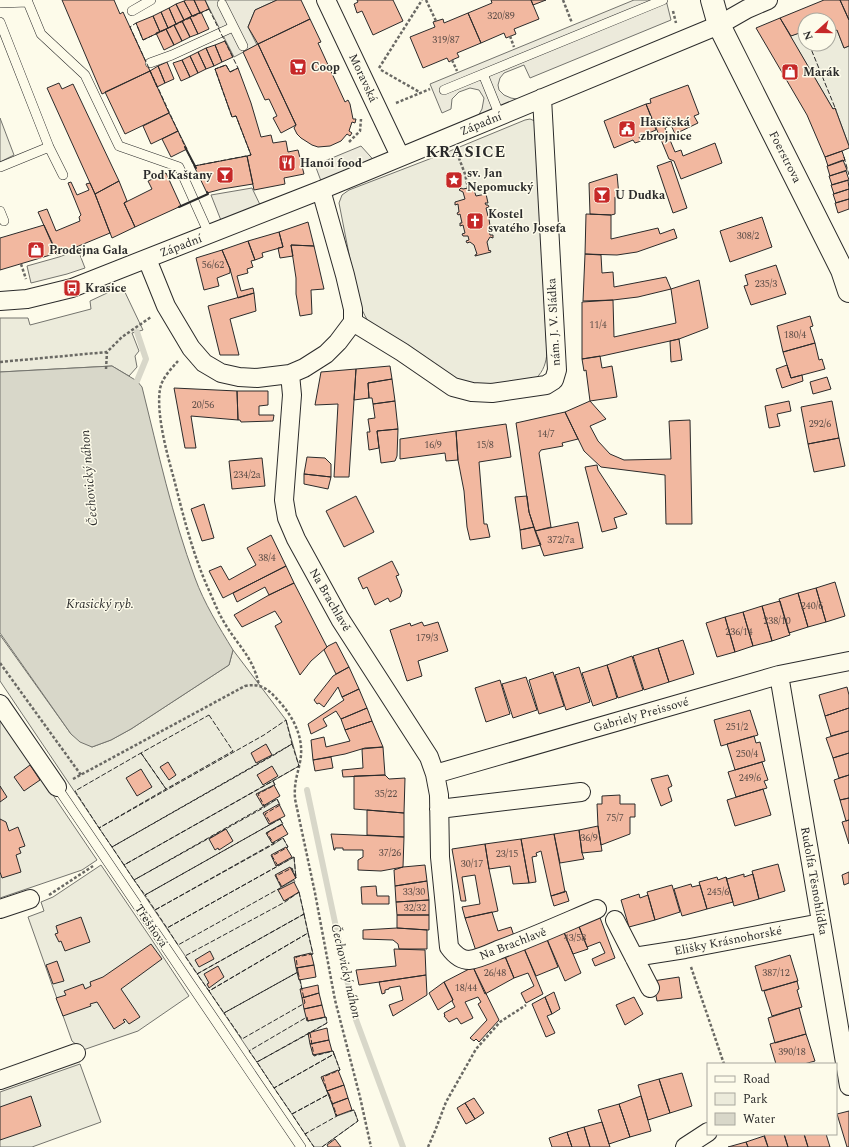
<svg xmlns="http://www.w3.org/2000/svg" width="849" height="1147" font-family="Spectral,serif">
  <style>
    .green { fill: #ecebdb; stroke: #74746e }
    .parking { fill: #eceadb; stroke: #74746e }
    .water { fill: #d8d7c9; stroke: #74746e }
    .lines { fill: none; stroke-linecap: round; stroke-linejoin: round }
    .stream { stroke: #d8d7c9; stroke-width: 6 }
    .building { fill: #f2b8a0; stroke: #2b2b2b }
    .service-casing { stroke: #2b2b2b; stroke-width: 10 }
    .minor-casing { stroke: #2b2b2b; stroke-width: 20 }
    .tertiary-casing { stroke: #2b2b2b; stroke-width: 24 }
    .path { stroke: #6a6964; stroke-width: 2.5; stroke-dasharray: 3 2; stroke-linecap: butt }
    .service { stroke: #fdfbea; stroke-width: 9 }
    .minor { stroke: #fdfbea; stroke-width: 18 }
    .tertiary { stroke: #fdfbea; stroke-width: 22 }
    .fence { stroke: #2b2b2b; stroke-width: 1; stroke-dasharray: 5 2; stroke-linecap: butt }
    .wall { stroke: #2b2b2b; stroke-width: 2 }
    .labels { text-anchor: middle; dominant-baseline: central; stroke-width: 3; stroke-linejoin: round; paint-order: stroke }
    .number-label { font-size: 10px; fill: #5d4e48 }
    .poi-label { font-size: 12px; font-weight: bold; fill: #2b2b2b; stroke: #fdfbea; text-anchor: start }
    .street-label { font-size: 12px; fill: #2b2b2b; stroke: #fdfbea }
    .water-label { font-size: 13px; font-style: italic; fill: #2b2b2b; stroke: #fdfbea }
    .district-label { font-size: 16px; font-weight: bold; letter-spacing: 1px; fill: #2b2b2b; stroke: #fdfbea }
  </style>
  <rect width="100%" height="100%" fill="#fdfbea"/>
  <path class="green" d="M837 30 844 48 849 46V146L835 108 833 109 790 36 805 31V44H829V33Z
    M0 118 14 155 0 162Z
    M530 119 535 121 547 353C546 362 544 371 536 378L492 388 459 380 449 376 372 326C364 317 361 307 357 295L339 203 342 195 349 190 445 153 525 120Z
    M122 286 143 330 132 333 139 351 135 356 137 367 129 376 112 366 0 372V318H28L30 325 91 309 90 301Z
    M0 635 71 734 92 747 111 740 131 729 229 665 233 650 286 720 299 766 273 781 275 785 258 795 265 807 277 799 280 805 265 814 271 824 280 819 283 824 268 833 274 844 283 838 288 847 272 856 278 866 294 857 296 878 291 868 277 876 282 887 294 880 295 882 279 891 285 901 299 892 313 954 296 957 308 1021 326 1017 327 1023 310 1033 314 1055 333 1051 340 1070 323 1077 327 1091 337 1116 354 1110 358 1121 322 1147H314L0 681Z
    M0 717 97 860 82 870 0 898Z
    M101 865 150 937 189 996 138 1031 83 1050 72 1041 28 917 44 911 41 902 53 897Z
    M80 1064 101 1122 32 1147H0V1092Z"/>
  <path class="parking" d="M205 0H277L255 10 248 27 257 45 234 57Z
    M634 0H666L671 20 530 78 524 65 504 73 500 78 498 85 499 90 504 95 511 98 533 102 472 127 482 109 484 98 479 90 470 88 459 92 452 99 451 109 442 113 430 84Z
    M361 146 379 166 324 189 315 165Z
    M252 188 264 213 224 228 211 195Z
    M78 250 85 268 67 274 31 283 27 266 59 257Z"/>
  <path class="water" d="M112 366 137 381 142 387C158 451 172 516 195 578 204 603 219 627 233 650L229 665 131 729 111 740 92 747 80 742 71 734 0 633V372Z"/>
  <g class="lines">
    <path class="stream" d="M132 385 137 381 146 359 137 332
      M307 790 355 1017 403 1147"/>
  </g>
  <path class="building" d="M62 0H114L120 14 123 12 150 71 102 94Z
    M186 0H194L200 13 192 16 184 1Z
    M194 0H205L209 9 200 13Z
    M277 0H301L310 19 258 44 248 27 255 10Z
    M357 0H393L403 21 373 35 362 11 357 13 354 4 358 2Z
    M491 0H531L539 19 514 29 516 34 506 38 504 33 481 43 468 13 492 3Z
    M531 0H546L533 5Z
    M824 0H840L849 20V46L844 48 837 30 829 33V20H805V31L791 36 780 18Z
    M840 0H849V20Z
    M184 1 192 16 184 20 176 4Z
    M176 4 184 20 176 24 169 8Z
    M169 8 176 24 168 28 161 12Z
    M161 12 168 28 160 32 153 16Z
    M201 12 209 29 198 34 190 17Z
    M468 13 481 43 457 53 459 57 452 60 449 62 447 58 423 68 410 37 435 27 433 22 443 19 444 23Z
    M153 16 160 32 143 40 136 23Z
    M190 17 198 34 190 37 182 21Z
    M780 18 833 109 835 108 849 146V148L842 151 825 157 807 115 756 28Z
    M310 19 321 42 318 43 345 102 348 100 350 104 353 119H356L355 123 352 122 349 131 352 133 350 136 347 134 341 141 330 146 318 147 312 145 301 138 297 134 294 128 296 125 258 44Z
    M182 21 190 37 182 41 174 25Z
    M174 25 182 41 174 45 166 29Z
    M166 29 174 45 164 50 156 33Z
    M225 41 233 57 222 62 215 45Z
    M258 44 296 125 281 133 273 118 277 116 269 99 265 100 243 52Z
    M215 45 222 62 214 66 206 48Z
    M206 48 214 66 206 69 198 52Z
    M198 52 206 69 198 73 190 56Z
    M190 56 198 73 190 77 182 60Z
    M182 60 190 77 181 81 173 63Z
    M167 62 174 79 165 83 158 66Z
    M226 65 230 72 238 68 251 103 261 137 271 135 273 143 286 141 288 152 298 150 304 174 284 178 285 184 254 190 247 156 251 155 236 116 232 117 215 69Z
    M158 66 165 83 157 87 150 71Z
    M150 71 169 113 125 134 105 92Z
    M59 83 62 89 73 84 119 181 95 194 47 88Z
    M688 85 699 114 694 116 698 123 675 134 671 125 665 128 675 152 681 150 683 156 715 143 722 163 681 179 674 161 669 159 646 104 651 103 650 99Z
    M646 104 656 130 639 137 641 141 635 143 633 140 614 148 604 121Z
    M169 113 178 131 151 144 143 126Z
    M178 131 187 149 171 157 162 139Z
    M842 151 845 160 828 166 825 157Z
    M247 156 253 184 222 189 207 193 194 166Z
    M843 160 847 170 830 176 827 166Z
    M671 161 687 208 673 213 657 166Z
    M846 171 849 180 832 185 829 176Z
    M166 173 181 206 135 227 124 203 152 189 148 181Z
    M617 174 619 196 615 197V214L611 215 590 214 589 183Z
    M848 180 849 189 834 194 831 185Z
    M119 181 127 201 124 203 135 227 112 238 95 194Z
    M71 182 77 195 89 190 86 184 90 183 95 194 110 233 57 255 38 212 47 209 56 231 80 221 79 217 81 215 68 183Z
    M474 185 476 186 474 190 476 196 486 194 488 203H485L486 205H488L489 207 486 208 488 216 491 215V218L489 219 490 226H493V228L489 230 490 235H493V238L490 237 487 242 489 251 490 250 491 252 475 256V255L477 254 474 245 470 242 467 243 466 241 469 240 468 236H463L462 234 465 233 463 225 460 226V223H462L460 214 458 215 457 213 459 212 458 204 455 205V202L465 199 463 192 459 190 461 188 463 189 473 187Z
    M849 189V199L836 203 833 194Z
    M849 199V209L838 213 835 203Z
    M586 214 611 215V239L658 228 660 234 674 229 677 238 637 252 617 255 585 254Z
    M762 217 772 247 730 262 720 231Z
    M308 222 314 246 291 245 293 256 280 258 278 248 283 247 279 232Z
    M44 225 57 253 0 270V238Z
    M279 232 283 247 262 253 263 257 255 260 248 241Z
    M248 241 255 260 251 261 253 267 247 269 248 273 237 276 241 291 253 288 254 293 238 298 230 269 222 250Z
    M291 245 314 246 324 289 311 290 312 314 300 316 296 294V278Z
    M222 250 230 269V273L217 278 219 286 204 290 196 258Z
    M585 254 601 255 602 273 613 272 614 287 666 277 671 289 638 297 613 300 583 301Z
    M776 265 786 294 751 305 744 286 748 285 745 275Z
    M699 280 708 328 679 339 602 356 582 359V302L613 300 614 337 676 323 671 289Z
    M254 293 256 311 230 319 239 355H220L208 306Z
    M810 316 813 326 810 327 815 343 783 352 777 326Z
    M679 339 682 360 671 362 670 341Z
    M815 343 819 360 822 359 825 369 791 378 783 352Z
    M600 356 602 368 612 366 617 397 590 401 586 370 584 371 582 359Z
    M787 365 791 378 802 375 803 381 782 388 776 369Z
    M390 366 392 379 368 383 369 398 354 400 356 369Z
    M356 369 349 477H334L338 404 315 405 321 372Z
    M827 377 831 389 813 394 810 382Z
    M392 379 395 401 373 404 372 398H369L368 383Z
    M174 388 237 391 238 420 191 416 196 448H185Z
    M237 391H268V405L259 406V415H274L273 421 241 422 240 420H238Z
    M395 401 398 429 377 431 379 448 369 450 367 432H370L368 419 375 418 373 404Z
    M590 401 606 419 590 426 598 441 610 454 624 460 671 459 669 421 690 420 692 524H666L665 475 601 467 584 451 565 412Z
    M789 401 791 411 777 414 780 426 769 428 765 406Z
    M832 401 839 438 808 444 801 407Z
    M565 412 578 439 562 443 563 446 541 450 539 453 551 527 535 531 529 512 516 423Z
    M506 424 511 457 479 462 484 524H487L490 537 470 540 467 527 464 491 458 460 456 431Z
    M398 429 397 456 395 461 381 463 377 431Z
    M456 431 458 460 446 461 445 453 400 459V439Z
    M839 438 845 466 814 472 808 444Z
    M307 457 325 458 331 464V477L304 474Z
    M262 458 265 486 232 489 229 461Z
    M597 465 598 470 627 514 614 518 617 528 602 532 585 467Z
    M304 474 331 477 328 489 304 484Z
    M356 496 374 532 344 547 326 511Z
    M527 496 529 512 534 527 520 530 515 497Z
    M204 504 214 538 202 541 191 509Z
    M578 522 583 548 544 556 535 531Z
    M534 527 541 545 522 549 520 530Z
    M271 535 286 566 223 598 209 571 221 566 229 580 256 565 247 548Z
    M392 561 399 575 396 576 402 591 400 597 390 602 388 598 375 605 367 587 363 589 358 578Z
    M286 566 294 583 269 595 265 587 237 602 233 593Z
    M835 582 845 616 826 622 816 588Z
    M294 583 327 647 311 661 300 675 275 626 282 622 275 611 242 627 234 615 269 595Z
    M816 588 826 622 808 627 798 593Z
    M798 593 808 627 789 633 779 599Z
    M780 601 790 635 772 641 762 606Z
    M762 606 772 641 753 646 743 612Z
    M743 612 753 646 735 652 725 617Z
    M725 617 735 652 717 657 706 623Z
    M422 622 424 626 438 622 448 651 418 661 422 676 407 681 390 630 410 623 411 626Z
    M683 640 694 674 669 682 658 648Z
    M336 642 349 667 336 674 324 650 328 646Z
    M658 648 669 682 644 690 633 656Z
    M632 656 643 690 618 698 607 665Z
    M607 665 617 698 593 706 582 673Z
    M349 667 359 689 342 697 338 687 324 707 319 703 317 704 314 700 333 676Z
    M579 667 590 702 566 710 555 675Z
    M553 672 564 706 539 714 529 680Z
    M526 677 537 710 513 718 502 684Z
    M500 680 510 714 486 722 475 688Z
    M847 687 849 695V708L825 716 819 695Z
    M359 689 367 708 341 719 336 711 323 719 327 726 311 734 308 724 344 700 342 697Z
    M367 708 372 721 345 730 341 719Z
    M849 708V731L831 736 825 716Z
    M750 710 758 735 721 746 714 720Z
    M372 721 383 747 365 748 345 754 313 760 311 740 324 737 326 747 350 741 345 730Z
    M849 731V753L833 758 826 738Z
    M754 736 756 743 760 742 765 761 735 770 727 744Z
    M266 744 272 755 256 763 251 753Z
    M383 747 385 775 343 777 342 770 363 768 362 749Z
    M849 753V775L839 778 833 758Z
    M331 757 333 768 315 771 313 760Z
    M168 762 176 775 169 780 160 767Z
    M762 762 768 780 764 781 767 788 736 797 728 772Z
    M30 765 40 780 24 791 14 777Z
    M272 766 278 776 263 785 257 775Z
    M141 769 152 787 137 796 126 778Z
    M385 775 389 779 405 778 404 813 354 809V776Z
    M668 775 672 786 668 788 672 801 661 806 651 779Z
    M849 775V798L840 800 834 780Z
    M274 785 280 796 263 806 256 794Z
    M0 786 7 797 0 802Z
    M763 789 771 815 735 826 727 800Z
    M620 795V804H635V817H630V834L601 845 598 826 597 804H602V796Z
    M849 798V820L846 821 840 800Z
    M279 804 285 816 269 824 263 813Z
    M367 810 404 813V837L367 835Z
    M0 819 6 822 9 831 18 827 25 846 19 848 21 853 16 855 21 872 2 878 0 872Z
    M849 820V844L842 822Z
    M282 824 288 834 272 843 266 833Z
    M598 826 602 851 582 853 579 830Z
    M226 829 233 841 219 850 218 848 215 850 209 839Z
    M579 830 582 853 584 859 560 863 554 834Z
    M331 834 404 837 403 867 381 871 358 870V860L363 857V850H343V848H335V850H334Z
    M554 834 565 892 551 896 541 851 536 853 537 856 532 857 536 882 529 883 521 839Z
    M521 839 529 883 513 884 510 866 489 869 485 844Z
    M485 844 489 869 498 911 465 918 462 907 480 904 475 875 462 877 466 901H461L452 849Z
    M286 847 292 857 276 866 271 855Z
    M778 864 785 891 759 899 752 871Z
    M425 865 427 881 395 886 394 870 403 867Z
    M290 867 296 878 281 887 275 875Z
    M849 872V883L844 885 842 875Z
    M744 874V877L753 874 759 899 734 906 726 877 727 879Z
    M717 877 718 880 726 877 733 902 707 909 699 882Z
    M427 881 429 900 396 902 395 886Z
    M294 882 299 892 284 901 278 890Z
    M691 884 692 887 700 885 707 909 682 916 674 889Z
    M672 885 680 912 655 920 647 892Z
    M376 886 377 896H389V904H362L361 887Z
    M566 891 569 901 554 906 551 896Z
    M639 894 640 898 648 895 655 920 629 927 621 900Z
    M429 900V915H397L396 902Z
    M492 912 498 931 511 927 515 939 476 951 465 918Z
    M397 915H429V930L397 928Z
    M599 915 615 958 595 966 592 959 605 953 600 942 587 947 578 924Z
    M81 917 90 942 65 951 61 941 59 942 55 934 58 933 56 926Z
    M578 924 588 949 573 954 563 930Z
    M397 928 427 930V949H399L398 944 393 940 363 939V930Z
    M563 930 581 973 565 981 546 937Z
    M546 937 558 967 536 976 523 946Z
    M151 944 162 959 121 989 140 1017 129 1024 125 1019 123 1020 125 1022 114 1029 97 1002 90 1004 91 1006 63 1016 56 998 66 995 64 991 83 984 85 989 91 986 90 982 103 977Z
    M523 946 543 994 526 1003 521 993 534 986 528 973 514 978 504 954Z
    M394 949 425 950 426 975 359 985 356 970 396 966Z
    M210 951 214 959 199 967 195 960Z
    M311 953 314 965 296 968 294 957Z
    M504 954 514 978 485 994 473 967Z
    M790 955 798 981 762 991 755 966Z
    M57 961 64 981 53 984 46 965Z
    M314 965 316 977 299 980 296 968Z
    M218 966 224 977 209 988 207 984 209 983 204 974Z
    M473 967 499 1020 479 1042 476 1039 474 1041 470 1038 487 1020 478 1004 481 1002 478 997 465 1002 473 1018 461 1024 457 1018 449 1022 444 1016H445L444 1013 455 1007 452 1001 453 1000 444 982Z
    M426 975 427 995 393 1016 389 1005 403 1000 400 986 389 988V989L385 990V993L382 994 379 982Z
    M679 977 682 998 657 1001 653 981Z
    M797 981 799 989 797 990 802 1007 772 1016 764 991Z
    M444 982 453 1000 438 1010 429 993Z
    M318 985 319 993 302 998 300 989Z
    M554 992 560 1009 552 1014 545 997Z
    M319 993 322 1005 304 1009 302 998Z
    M545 997 552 1014 547 1016 555 1033 546 1037 532 1004Z
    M634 997 643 1014 625 1025 616 1005Z
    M322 1005 325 1017 307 1021 304 1009Z
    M799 1008 806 1034 775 1043 768 1018Z
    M327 1028 329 1040 310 1044 308 1033Z
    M806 1034 815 1061 804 1064H776L770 1044Z
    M329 1040 332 1051 313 1055 310 1044Z
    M338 1070 344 1085 327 1091 321 1077Z
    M682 1073 692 1106 670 1113 659 1079Z
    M659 1079 670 1113 648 1120 638 1085Z
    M344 1085 348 1098 332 1104 327 1091Z
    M31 1096 41 1126 0 1140V1107Z
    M641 1096 651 1131 630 1137 619 1104Z
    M348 1098 352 1110 336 1116 332 1104Z
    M474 1098 484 1113 475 1119 465 1103Z
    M465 1103 475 1119 466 1124 457 1108Z
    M619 1104 630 1137 609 1144 598 1110Z
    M849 1111V1147H847L837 1114Z
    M602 1122 610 1147H590L584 1127Z
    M584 1127 590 1147H572L567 1132Z
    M567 1132 572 1147H552L549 1138Z
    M764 1134H784L788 1147H768Z
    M784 1134H804L808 1147H788Z
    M804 1134H826L830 1147H808Z
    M764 1136 768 1147H748L746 1142Z
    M335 1139 341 1147H328L327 1145Z
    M746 1142 748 1147H728Z"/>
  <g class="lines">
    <g class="service-casing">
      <path id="service" d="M27 0 41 34 85 75 119 146 179 167 209 234
        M0 3 28 2
        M222 4 243 46
        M132 11 151 0
        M0 22 49 147 63 175
        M150 63 172 55 233 27
        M483 74 500 116
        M444 90 663 0
        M0 167 49 147
        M0 211 4 221
        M57 787 301 1147"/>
    </g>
    <g class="minor-casing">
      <path id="minor" d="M326 0 400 156
        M321 190 345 275 353 309V322L402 352 453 387 472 392 492 393 546 385 554 380 557 370 542 98
        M147 259 166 306 191 348 204 363 221 373 239 377 257 378 290 374 304 368 326 354 338 342 353 322
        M0 301 27 299 72 288 321 190 719 25 747 9 768 0
        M290 374 292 395 284 500 287 518 296 539 340 619 429 757 435 774 439 795 440 857 449 947C454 954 460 960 469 960 478 959 489 954 498 950 531 938 564 923 597 909
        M779 675 849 1086
        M0 704 57 787
        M435 774 779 675 849 661
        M439 809 581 792
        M0 909 30 899
        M615 920 650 988
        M634 957 685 949 821 923
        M0 1080 76 1053
        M685 1147 708 1132"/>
    </g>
    <g class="tertiary-casing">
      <path id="tertiary" d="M712 0 719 25 842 270 849 291"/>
    </g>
    <path class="path" d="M426 0 436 21
      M563 0 572 23
      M673 11 676 23
      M510 36 514 47
      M452 60 457 71
      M379 68 422 0
      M381 70 421 93
      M396 103 430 89
      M349 142 360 131 361 119
      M457 153 465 174 468 188
      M21 264 26 279
      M178 361C171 369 162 378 160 389 156 414 167 454 174 479 184 519 194 559 212 597 216 607 221 618 227 627 241 649 253 658 259 685
      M0 362 107 352 122 337 151 317
      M106 369 107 352
      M0 663 81 775
      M73 779 245 686C260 683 267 688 277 699 293 716 305 738 300 762 297 777 294 782 295 799L315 893 335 1000 360 1097 371 1147
      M49 895 93 866
      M691 967 724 1064
      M428 1147 435 1131 446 1102 476 1049 500 1022 526 1005"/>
    <use href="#service" class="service"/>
    <use href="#minor" class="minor"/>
    <use href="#tertiary" class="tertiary"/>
    <path class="fence" d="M209 9 238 68 230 72 226 65 215 69 232 117 236 116 251 155 194 166 130 27 136 23 143 40Z
      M809 44 836 110
      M844 157 849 175
      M209 715 233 751 166 789 141 753Z
      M286 720 292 744 274 755 112 847 99 828 264 735Z
      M292 744 299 766 124 865 112 847Z
      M141 753 166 789 99 828 75 791Z
      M273 781 275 785 258 794 265 807 134 880 124 865Z
      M277 799 280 805 265 814 271 824 145 895 134 880Z
      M280 819 283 824 267 833 274 844 155 910 145 895Z
      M283 838 288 847 272 856 278 866 167 928 155 910Z
      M294 857 296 878 292 868 276 876 282 887 178 945 167 928Z
      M299 892 304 914 197 974 185 956 285 902Z
      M304 914 308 933 209 991 197 974Z
      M308 933 313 954 296 957 298 972 224 1013 209 991Z
      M298 972 305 1003 242 1039 224 1013Z
      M307 1017 308 1021 326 1017 327 1023 257 1062 249 1051Z
      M310 1033 314 1056 333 1051 334 1054 274 1088 257 1062Z
      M334 1054 340 1070 323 1077 327 1091 329 1094 292 1114 274 1088Z
      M329 1094 337 1116 305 1134 292 1114Z
      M307 1133 305 1134 314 1147
      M322 1147 358 1121 354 1110 350 1111"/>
    <path class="wall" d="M185 147 196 168
      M179 207 208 194 207 192"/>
  </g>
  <defs>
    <g id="supermarket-square" transform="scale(0.9)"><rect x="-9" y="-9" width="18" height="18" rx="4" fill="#c62828" stroke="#fdfbea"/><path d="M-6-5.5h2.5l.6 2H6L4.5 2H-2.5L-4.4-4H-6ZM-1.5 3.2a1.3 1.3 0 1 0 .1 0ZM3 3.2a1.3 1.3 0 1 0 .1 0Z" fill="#fff"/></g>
    <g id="shop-square" transform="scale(0.9)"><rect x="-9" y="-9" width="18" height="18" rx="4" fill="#c62828" stroke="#fdfbea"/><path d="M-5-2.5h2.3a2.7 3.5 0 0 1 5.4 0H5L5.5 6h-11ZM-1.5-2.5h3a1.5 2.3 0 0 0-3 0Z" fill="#fff"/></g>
    <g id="civic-square" transform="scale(0.9)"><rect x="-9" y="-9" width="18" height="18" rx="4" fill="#c62828" stroke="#fdfbea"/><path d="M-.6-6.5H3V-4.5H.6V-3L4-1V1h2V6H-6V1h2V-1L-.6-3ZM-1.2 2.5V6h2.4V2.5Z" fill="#fff"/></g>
    <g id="restaurant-square" transform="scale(0.9)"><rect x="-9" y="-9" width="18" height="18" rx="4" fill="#c62828" stroke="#fdfbea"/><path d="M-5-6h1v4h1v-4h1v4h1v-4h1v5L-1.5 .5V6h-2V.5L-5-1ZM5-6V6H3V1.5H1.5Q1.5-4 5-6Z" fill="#fff"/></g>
    <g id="bar-square" transform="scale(0.9)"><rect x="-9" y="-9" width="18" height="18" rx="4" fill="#c62828" stroke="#fdfbea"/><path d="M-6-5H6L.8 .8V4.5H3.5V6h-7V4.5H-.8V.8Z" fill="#fff"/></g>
    <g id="sight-square" transform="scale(0.9)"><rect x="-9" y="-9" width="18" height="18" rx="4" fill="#c62828" stroke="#fdfbea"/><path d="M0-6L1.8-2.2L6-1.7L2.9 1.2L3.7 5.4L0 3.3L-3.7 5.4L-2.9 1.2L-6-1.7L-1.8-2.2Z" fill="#fff"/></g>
    <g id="church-square" transform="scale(0.9)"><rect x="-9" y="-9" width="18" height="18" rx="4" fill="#c62828" stroke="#fdfbea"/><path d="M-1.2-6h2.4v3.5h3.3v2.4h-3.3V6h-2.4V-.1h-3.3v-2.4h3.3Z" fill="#fff"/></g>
    <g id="bus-square" transform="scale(0.9)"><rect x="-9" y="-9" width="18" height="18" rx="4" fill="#c62828" stroke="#fdfbea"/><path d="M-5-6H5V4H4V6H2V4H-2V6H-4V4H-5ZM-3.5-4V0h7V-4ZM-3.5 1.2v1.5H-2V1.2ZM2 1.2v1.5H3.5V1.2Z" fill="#fff"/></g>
  </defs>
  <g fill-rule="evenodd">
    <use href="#supermarket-square" x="298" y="67"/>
    <use href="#shop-square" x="790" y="72"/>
    <use href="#civic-square" x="627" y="129"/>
    <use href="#restaurant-square" x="287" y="163"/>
    <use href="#bar-square" x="225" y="175"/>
    <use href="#sight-square" x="454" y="180"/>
    <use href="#bar-square" x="602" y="195"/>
    <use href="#church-square" x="475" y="221"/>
    <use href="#shop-square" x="36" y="250"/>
    <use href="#bus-square" x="72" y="288"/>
  </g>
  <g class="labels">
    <g class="number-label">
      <text x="501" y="16">320/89</text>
      <text x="446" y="40">319/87</text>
      <text x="748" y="236">308/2</text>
      <text x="213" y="265">56/62</text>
      <text x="766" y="284">235/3</text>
      <text x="598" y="325">11/4</text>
      <text x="795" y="335">180/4</text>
      <text x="203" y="405">20/56</text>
      <text x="820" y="424">292/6</text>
      <text x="546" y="434">14/7</text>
      <text x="433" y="445">16/9</text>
      <text x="485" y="445">15/8</text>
      <text x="247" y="475">234/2a</text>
      <text x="561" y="540">372/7a</text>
      <text x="267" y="558">38/4</text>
      <text x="812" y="606">240/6</text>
      <text x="777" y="621">238/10</text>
      <text x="739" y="632">236/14</text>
      <text x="427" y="638">179/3</text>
      <text x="737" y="727">251/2</text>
      <text x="747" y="754">250/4</text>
      <text x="750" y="778">249/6</text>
      <text x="386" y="794">35/22</text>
      <text x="615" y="818">75/7</text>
      <text x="589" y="838">36/9</text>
      <text x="390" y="853">37/26</text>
      <text x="507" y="854">23/15</text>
      <text x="472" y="864">30/17</text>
      <text x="414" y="892">33/30</text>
      <text x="718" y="892">245/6</text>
      <text x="415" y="908">32/32</text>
      <text x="575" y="938">43/58</text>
      <text x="495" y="973">26/48</text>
      <text x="776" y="973">387/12</text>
      <text x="466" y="988">18/44</text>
      <text x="792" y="1052">390/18</text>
    </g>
    <g class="poi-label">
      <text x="311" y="67">Coop</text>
      <text x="803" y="72">Marák</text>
      <text x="640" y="122">Hasičská<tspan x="640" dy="14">zbrojnice</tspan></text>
      <text x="300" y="163">Hanoi food</text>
      <text x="467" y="173">sv. Jan<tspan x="467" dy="14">Nepomucký</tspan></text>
      <text x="212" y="175" text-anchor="end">Pod Kaštany</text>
      <text x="615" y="195">U Dudka</text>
      <text x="488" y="214">Kostel<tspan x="488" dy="14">svatého Josefa</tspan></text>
      <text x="49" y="250">Prodejna Gala</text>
      <text x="85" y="288">Krasice</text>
    </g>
    <g class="street-label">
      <text transform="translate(363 78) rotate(65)">Moravská</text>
      <text transform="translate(481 124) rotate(-22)">Západní</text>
      <text transform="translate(785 157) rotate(63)">Foerstrova</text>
      <text transform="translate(181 246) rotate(-21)">Západní</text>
      <text transform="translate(554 322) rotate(-93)">nám. J. V. Sládka</text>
      <text transform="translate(330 600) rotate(60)">Na Brachlavě</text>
      <text transform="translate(641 715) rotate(-16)">Gabriely Preissové</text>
      <text transform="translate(814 881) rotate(80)">Rudolfa Těsnohlídka</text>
      <text transform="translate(151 926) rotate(56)">Třešňová</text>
      <text transform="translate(728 941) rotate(-11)">Elišky Krásnohorské</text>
      <text transform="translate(513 944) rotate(-21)">Na Brachlavě</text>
    </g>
    <g class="water-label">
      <text transform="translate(89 478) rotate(-95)">Čechovický náhon</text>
      <text x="100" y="604">Krasický ryb.</text>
      <text transform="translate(346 971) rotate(77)">Čechovický náhon</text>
    </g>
    <g class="district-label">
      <text x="466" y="152">KRASICE</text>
    </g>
  </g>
  <rect x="707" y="1063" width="130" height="72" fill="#fdfbea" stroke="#a9a89e"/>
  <rect x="715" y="1076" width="20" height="6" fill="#fdfbea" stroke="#a9a89e"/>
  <text x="743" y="1083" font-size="12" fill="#2b2b2b">Road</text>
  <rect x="715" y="1093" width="20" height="12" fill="#ecebdb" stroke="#a9a89e"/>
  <text x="743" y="1103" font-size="12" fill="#2b2b2b">Park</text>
  <rect x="715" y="1113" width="20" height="12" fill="#d8d7c9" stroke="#a9a89e"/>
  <text x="743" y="1123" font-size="12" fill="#2b2b2b">Water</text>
  <g transform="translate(817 32) rotate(249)"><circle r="19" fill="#fdfbea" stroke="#a9a89e"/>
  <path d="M0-3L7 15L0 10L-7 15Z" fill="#c62828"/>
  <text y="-6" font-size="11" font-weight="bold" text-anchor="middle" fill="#2b2b2b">N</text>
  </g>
</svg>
